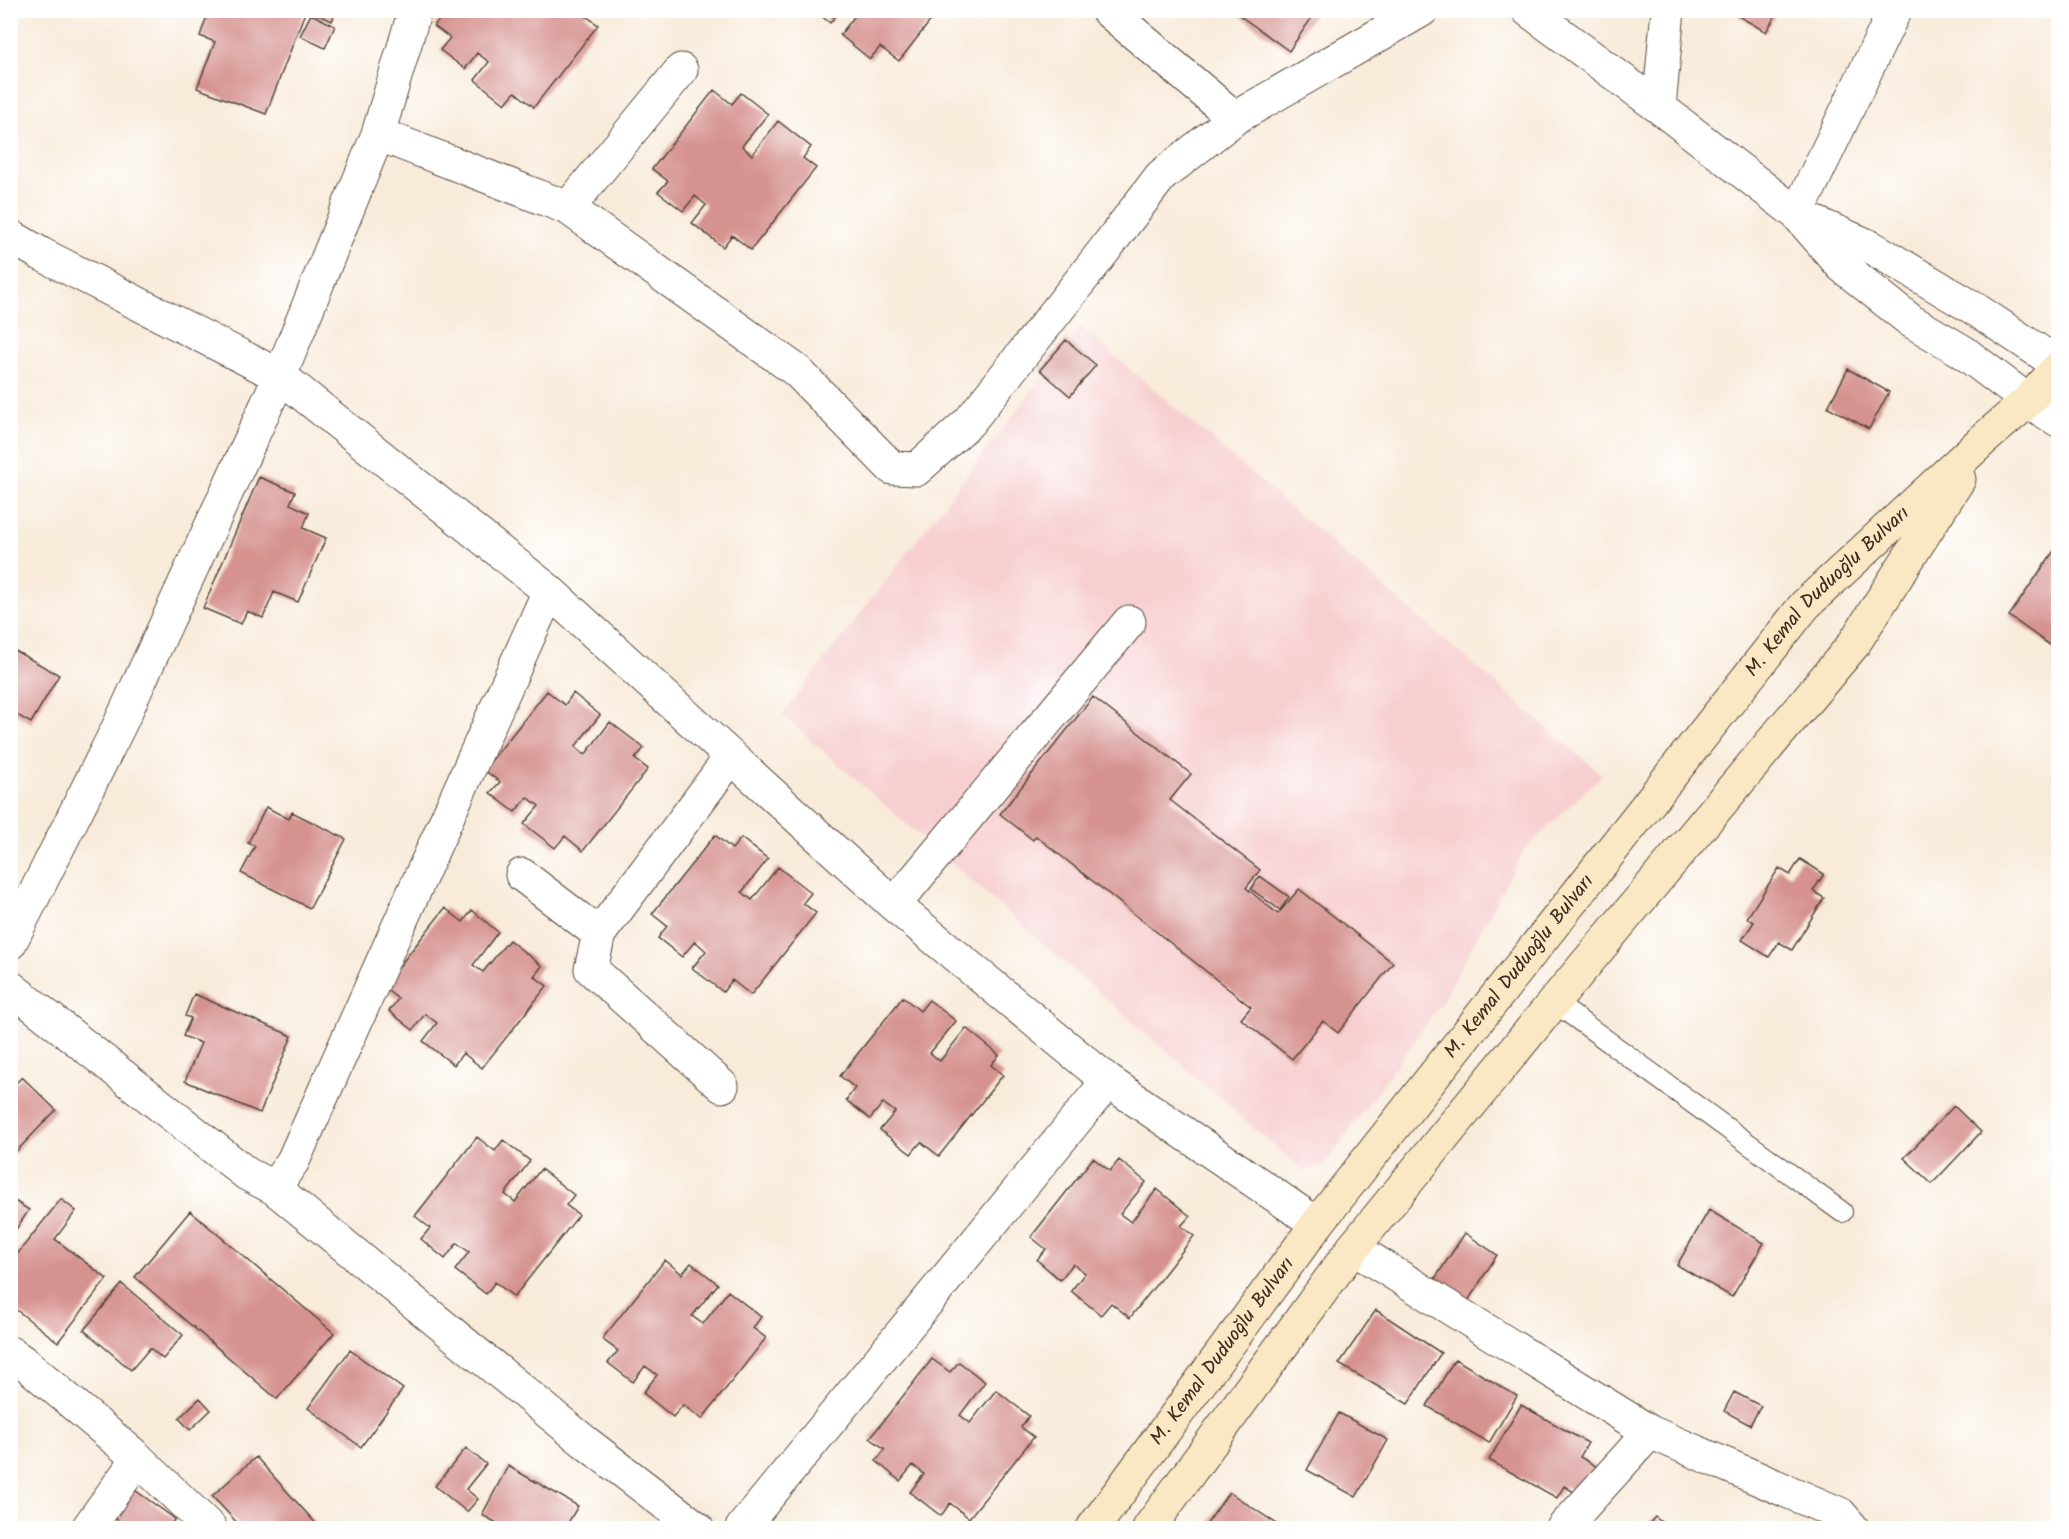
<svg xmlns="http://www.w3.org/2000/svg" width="2069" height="1539" font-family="Kalam,sans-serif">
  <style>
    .built { fill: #f7cfd0 }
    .building { fill: #d5928e }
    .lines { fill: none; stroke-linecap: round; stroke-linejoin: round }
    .lane-casing { stroke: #57473a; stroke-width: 22 }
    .street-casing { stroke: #57473a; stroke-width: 35 }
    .secondary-casing { stroke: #57473a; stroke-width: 35 }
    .lane { stroke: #fff; stroke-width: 20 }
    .street { stroke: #fff; stroke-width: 33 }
    .secondary { stroke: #fae7c3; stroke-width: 33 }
    .labels { text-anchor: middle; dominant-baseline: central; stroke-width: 4.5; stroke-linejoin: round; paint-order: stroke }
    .street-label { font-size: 20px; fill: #3b2a1e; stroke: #fff }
  </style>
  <rect width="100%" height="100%" fill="#fff"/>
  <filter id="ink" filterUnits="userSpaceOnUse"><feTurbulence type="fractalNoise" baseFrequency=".0167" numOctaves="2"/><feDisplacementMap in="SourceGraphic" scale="12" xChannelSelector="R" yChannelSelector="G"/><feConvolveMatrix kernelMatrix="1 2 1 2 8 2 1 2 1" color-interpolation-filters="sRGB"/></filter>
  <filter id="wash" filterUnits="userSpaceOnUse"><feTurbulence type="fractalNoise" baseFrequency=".008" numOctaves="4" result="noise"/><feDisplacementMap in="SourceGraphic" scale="24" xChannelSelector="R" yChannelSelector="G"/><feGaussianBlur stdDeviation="1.35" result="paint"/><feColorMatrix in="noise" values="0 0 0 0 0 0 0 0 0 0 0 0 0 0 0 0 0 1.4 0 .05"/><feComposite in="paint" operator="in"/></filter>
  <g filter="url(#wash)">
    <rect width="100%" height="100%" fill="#f8ebda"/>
    <path class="built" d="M1081 327 1602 775 1525 849 1440 1005 1325 1164 1304 1172 782 715Z"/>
    <g id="blocks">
      <path class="building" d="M209 10H306L266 114 197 88 215 42 200 36Z
        M307 10H336L332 21Z
        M447 10H589L585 15 598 25 534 107 515 92 505 104 475 80 489 62 477 53 465 69 440 50 450 38 434 26Z
        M814 10H840L830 23Z
        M846 10H939L899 61 880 47 870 59 840 35 854 17Z
        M1232 10H1317L1289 51Z
        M1728 10H1779L1766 32Z
        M311 14 335 26 325 48 300 36Z
        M714 90 732 104 741 93 768 114 742 146 752 155 778 121 811 147 803 158 816 168 751 250 732 235 723 247 692 223 706 205 695 196 683 211 658 192 668 181 652 169Z
        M1066 340 1096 365 1070 396 1040 370Z
        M1848 369 1889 392 1869 429 1828 407Z
        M259 477 295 492 290 504 309 513 303 528 326 538 298 602 274 592 263 618 247 611 241 624 203 608Z
        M2058 545V651L2009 616Z
        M10 648 59 675 31 723 10 711Z
        M547 691 565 705 573 693 600 715 575 747 585 755 610 722 644 748 635 759 648 769 583 851 565 836 555 848 524 824 539 806 527 797 515 812 490 793 500 782 484 770Z
        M1093 697 1191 774 1170 800 1260 870 1246 888 1278 914 1299 889 1393 963 1338 1033 1323 1021 1292 1059 1241 1019 1251 1007 1036 836 1033 840 1000 814Z
        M266 807 289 819 292 812 346 839 310 908 241 873 255 846 248 843Z
        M715 835 732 849 741 838 768 859 742 892 752 900 778 867 811 893 803 903 816 913 751 995 732 980 723 992 692 968 706 951 695 941 682 957 658 938 667 926 652 914Z
        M1800 859 1824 874 1813 891 1824 898 1792 950 1779 942 1769 957 1742 940 1754 922 1747 918 1779 868 1790 875Z
        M1260 876 1289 897 1280 910 1251 889Z
        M445 908 463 922 472 910 498 932 473 965 483 972 509 940 542 966 534 976 547 986 482 1068 463 1053 454 1065 423 1041 437 1023 425 1014 413 1030 389 1011 398 999 383 987Z
        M194 994 292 1036 260 1113 185 1081 201 1043 183 1036 191 1018 185 1016Z
        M903 997 920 1011 929 1000 956 1021 930 1053 940 1061 966 1028 999 1055 991 1065 1003 1075 939 1156 921 1142 911 1154 880 1130 895 1112 883 1103 870 1119 846 1100 855 1088 840 1076Z
        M22 1077 56 1110 10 1158V1089Z
        M1954 1106 1981 1132 1932 1184 1904 1158Z
        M477 1137 495 1151 503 1140 530 1161 505 1194 515 1202 541 1169 574 1195 566 1205 579 1215 514 1297 495 1282 486 1294 455 1270 469 1252 457 1243 445 1259 421 1239 430 1228 415 1216Z
        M1093 1158 1110 1171 1119 1160 1146 1182 1120 1214 1131 1222 1157 1189 1190 1216 1181 1226 1194 1236 1130 1318 1111 1303 1101 1315 1071 1291 1085 1273 1073 1264 1060 1280 1037 1260 1046 1249 1031 1237Z
        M10 1198 29 1210 10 1238Z
        M61 1199 76 1211 55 1239 107 1279 58 1342 10 1305V1263Z
        M1709 1210 1764 1243 1732 1297 1677 1265Z
        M190 1211 334 1333 277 1399 135 1277Z
        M1465 1233 1497 1255 1468 1301 1434 1280Z
        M665 1260 682 1274 691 1263 718 1284 692 1316 703 1324 728 1291 761 1317 753 1328 766 1338 702 1419 683 1405 673 1417 643 1393 657 1375 645 1366 633 1382 608 1363 618 1351 602 1339Z
        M122 1284 183 1335 163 1359 150 1348 131 1370 84 1330Z
        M1376 1310 1441 1353 1408 1404 1339 1364Z
        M350 1350 403 1389 361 1447 308 1408Z
        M932 1359 950 1372 959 1362 985 1382 960 1415 970 1423 996 1390 1029 1416 1021 1427 1034 1437 969 1518 950 1503 941 1516 910 1492 924 1474 913 1465 900 1481 876 1461 885 1449 870 1438Z
        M1455 1359 1517 1396 1489 1443 1427 1406Z
        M1734 1392 1761 1406 1750 1425 1724 1411Z
        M200 1398 211 1410 190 1430 179 1418Z
        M1521 1405 1588 1443 1580 1457 1601 1469 1584 1498 1564 1486 1557 1498 1489 1460Z
        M1339 1413 1388 1440 1356 1497 1307 1470Z
        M466 1448 486 1464 466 1489 478 1499 467 1512 435 1486Z
        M256 1457 320 1528H242L212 1496Z
        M508 1466 578 1506 565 1528H506L482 1515Z
        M125 1483 175 1519 168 1528H129L105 1511Z
        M1229 1492 1283 1528H1204Z
        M1655 1517 1669 1528H1645Z"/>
    </g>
  </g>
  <g filter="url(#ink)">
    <use href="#blocks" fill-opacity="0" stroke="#57473a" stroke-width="1.5"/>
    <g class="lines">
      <g class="lane-casing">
        <path id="lane" d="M1554 1002 1842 1212"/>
      </g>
      <g class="street-casing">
        <path id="street" d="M1107 10 1235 118
          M1528 10 1659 107 1797 214 1842 266 1911 321 1962 351 2028 401 2058 420
          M1659 107 1668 10
          M378 134 568 208 797 371 892 468 917 469 969 422 1096 261 1161 176 1235 118 1422 10
          M568 208 681 70
          M1797 214 1895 10
          M1807 219 1871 247 1975 309 2058 364
          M10 236 41 254 280 376 549 591 894 905 1108 1081 1317 1224
          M522 875 599 934
          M894 905 1129 622
          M10 943 120 724 280 376 378 134 415 10
          M10 987 247 1174 274 1188 585 1442 697 1528
          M722 1086 591 969 599 934 731 757
          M274 1188 293 1161 549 591
          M1353 1248 1650 1432 1840 1514 1852 1528
          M10 1353 26 1364 135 1456 210 1528
          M88 1528 129 1471 135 1456
          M742 1528 1108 1081
          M1563 1528 1650 1432"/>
      </g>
      <g class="secondary-casing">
        <g id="secondary">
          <path id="s1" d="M1093 1528 1317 1224 1805 605 1984 439 2028 401 2058 368"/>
          <path d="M1149 1528 1353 1248 1554 1002 1853 645 1959 479"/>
        </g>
      </g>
      <use href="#lane" class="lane"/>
      <use href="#street" class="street"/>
      <use href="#secondary" class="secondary"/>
    </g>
  </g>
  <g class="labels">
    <g class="street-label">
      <text stroke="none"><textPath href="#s1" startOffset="1191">M. Kemal Duduoğlu Bulvarı</textPath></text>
      <text stroke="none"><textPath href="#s1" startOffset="705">M. Kemal Duduoğlu Bulvarı</textPath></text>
      <text stroke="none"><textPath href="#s1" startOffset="219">M. Kemal Duduoğlu Bulvarı</textPath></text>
    </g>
  </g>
  <rect width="2069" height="1539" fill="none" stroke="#fff" stroke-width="36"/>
</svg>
